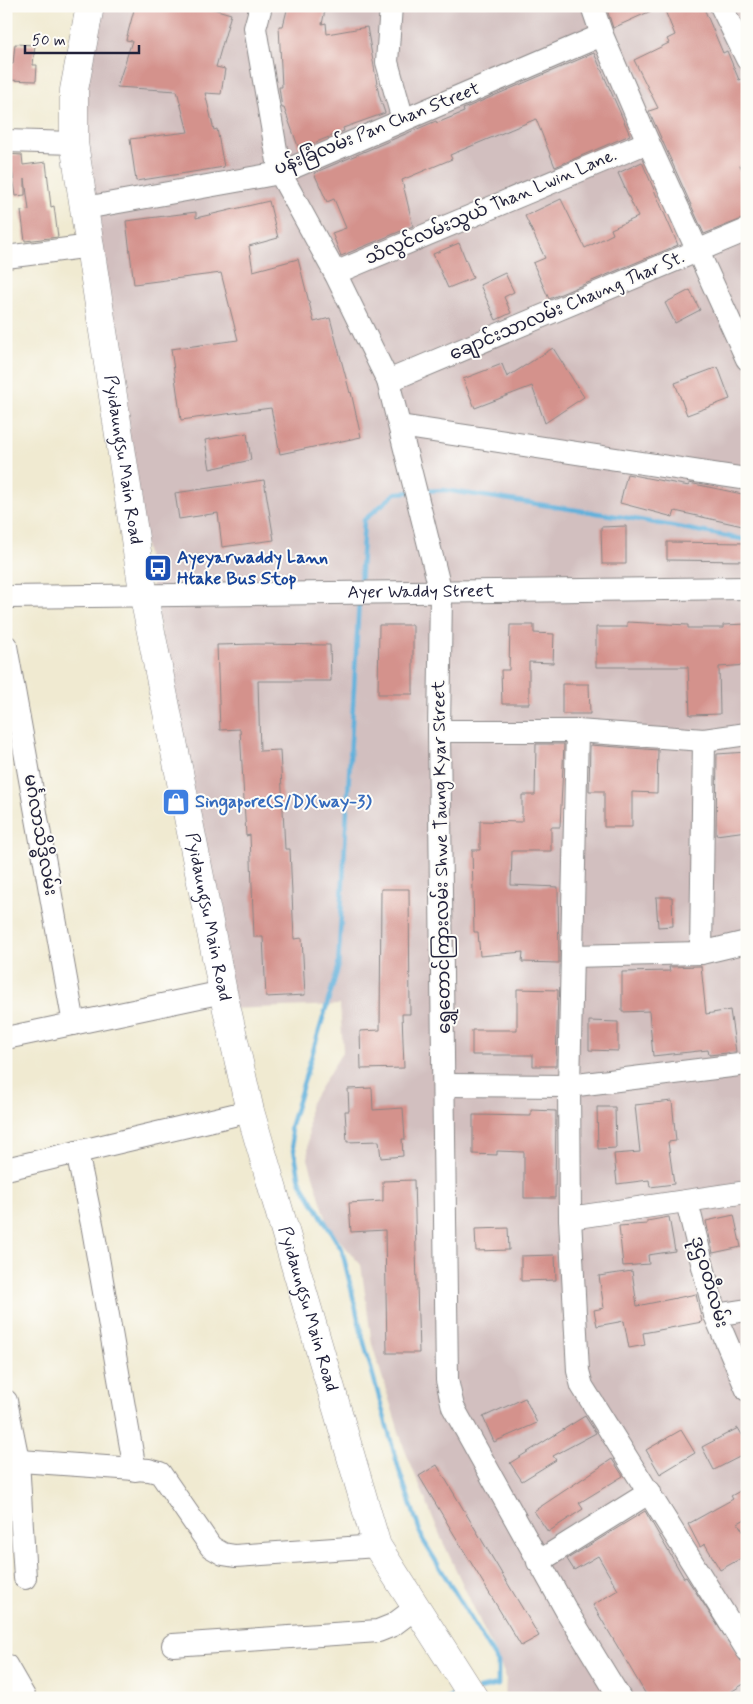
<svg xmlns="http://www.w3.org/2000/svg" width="753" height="1704" font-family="Mynerve,'Noto Sans Myanmar',sans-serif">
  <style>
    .industrial { fill: #d2bfbf }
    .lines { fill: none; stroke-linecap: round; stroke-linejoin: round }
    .stream { stroke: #61b0db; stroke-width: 4.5 }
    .building { fill: #d4928c }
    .minor-casing { stroke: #898686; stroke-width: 24 }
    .major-casing { stroke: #898686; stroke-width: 29 }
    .minor { stroke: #fff; stroke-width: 22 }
    .major { stroke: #fff; stroke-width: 28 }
    .labels { text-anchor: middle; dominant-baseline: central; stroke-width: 4; stroke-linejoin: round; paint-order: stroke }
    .street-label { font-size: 18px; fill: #22223b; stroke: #fdfcf7 }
    .transit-label { font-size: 18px; font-weight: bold; fill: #164399; stroke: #fdfcf7; text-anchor: start }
    .shop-label { font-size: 18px; font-weight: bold; fill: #366cbe; stroke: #fdfcf7; text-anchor: start }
  </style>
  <rect width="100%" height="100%" fill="#fdfcf7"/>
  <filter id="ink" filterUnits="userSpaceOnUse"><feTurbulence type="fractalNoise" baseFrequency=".02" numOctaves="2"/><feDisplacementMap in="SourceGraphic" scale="10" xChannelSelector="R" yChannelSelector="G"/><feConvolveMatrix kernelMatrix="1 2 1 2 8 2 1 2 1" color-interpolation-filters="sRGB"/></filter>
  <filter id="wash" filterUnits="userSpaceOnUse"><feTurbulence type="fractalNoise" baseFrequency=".0096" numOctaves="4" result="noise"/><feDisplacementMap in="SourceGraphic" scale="20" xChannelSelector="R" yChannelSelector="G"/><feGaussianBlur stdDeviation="1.12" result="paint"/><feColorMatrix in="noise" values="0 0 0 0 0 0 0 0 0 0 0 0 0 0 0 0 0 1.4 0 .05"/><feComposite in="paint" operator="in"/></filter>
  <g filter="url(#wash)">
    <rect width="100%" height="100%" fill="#f0ead1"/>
    <path class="industrial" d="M90 6H747V1698H505L506 1677 442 1540 404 1448 372 1344 361 1265 329 1228 308 1159 309 1106 343 1051 340 1005 227 1009 74 143Z"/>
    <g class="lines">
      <path class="stream" d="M422 491 444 490 623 517 747 540
        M360 587 364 520 396 493 409 492
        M359 600 338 968 290 1128 300 1181 342 1250 363 1339 399 1470 423 1540 498 1663V1685L479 1689
        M447 1698 460 1694"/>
    </g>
    <g id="blocks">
      <path class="building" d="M135 6H203L231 14 216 67 225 69 221 94 205 93 214 130 217 129 224 167 136 181 130 139 188 132 177 91 117 87 132 41 126 40Z
        M288 6H326L322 24 326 23 327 34 367 27 379 95 385 113 343 128 344 131 299 149 284 108H282L279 87H282L279 26H283Z
        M606 6H662L613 28Z
        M663 6H703L723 53 727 51 739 80 747 77V162L740 165 747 180V217L704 234 649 111 658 108 634 60 669 43 667 39 675 35Z
        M15 44 35 45 33 65H37L36 81 6 80V64H13Z
        M594 53 630 135 555 167 536 119 450 155 452 159 402 180 413 226 341 256 332 233 346 228 334 199 327 202 314 173 436 121 437 123 464 112 463 109Z
        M6 154 22 155 23 165 46 162 51 207 54 206 58 237 25 241 21 211 29 210 25 179V195L16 196 11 163H6Z
        M642 162 678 245 549 299 533 263 545 258 525 216 561 199 585 248 613 234 611 229 638 217 618 173Z
        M269 201 278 238 249 246 253 271 298 259 314 322 330 318 350 393 351 392 361 437 280 454 271 408 181 420 171 349 238 340 221 273 134 284 126 221 196 212V218Z
        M459 243 473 278 448 288 433 254Z
        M505 273 514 292 504 297 511 313 496 320 480 285Z
        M690 290 700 310 675 323 665 303Z
        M553 348 584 397 545 423 532 386 475 408 463 379 502 364 507 377Z
        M718 367 730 399 687 415 675 383Z
        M247 433 251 460 210 469 205 440Z
        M627 474 689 486V483L699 485 747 495V527L675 511 673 517 620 503Z
        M264 480 274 540 222 547 218 513 179 519 175 493Z
        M626 526V564H602L601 527Z
        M667 542 747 543V561L667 560Z
        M627 622 688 625V628H723V625L747 624V665L719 667 720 714 690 715 688 667H596V627H627Z
        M379 625H413V694H378Z
        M510 625H534V633L554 634 553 663 529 662V704H502L501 670H509Z
        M256 644 330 645 331 681H258L260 751 280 750 285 849H290L294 939 302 938 305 995 266 997 263 937H254L250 835 246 836 240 729 220 730 217 645Z
        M562 684H589L590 714H562Z
        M536 744H564L560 827H551V851H512L511 885 558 887 559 963 522 962 523 952 480 956 478 932H474L472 850H480V821L522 822V795H535Z
        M590 745 658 750 657 793 632 792V827H604V791H589Z
        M747 752V831L716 835 717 754Z
        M381 889H409L410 1014H402L404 1068 361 1069 360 1031 380 1030Z
        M656 897H672L673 926 658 927Z
        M701 966 706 1014 730 1010 736 1052 709 1055 708 1050 653 1056 649 1011 622 1012V972L670 971 669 967Z
        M517 989 558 990 556 1066H533V1055H472V1030H517Z
        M589 1021 618 1022V1051L589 1050Z
        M372 1088 373 1110 403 1108 405 1139H402L403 1156 381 1158 379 1141 347 1142 345 1111H349L348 1089Z
        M672 1101 676 1141 668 1142 674 1184 650 1187 649 1180 617 1184 614 1154 640 1152 635 1105Z
        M597 1107H615L616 1148 598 1149Z
        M531 1110 556 1111 555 1198H524V1152L497 1151V1155L473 1154V1115L531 1116Z
        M414 1180 419 1353H387L385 1230 351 1232 349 1203 383 1201V1181Z
        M734 1215 741 1247 713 1253 706 1221Z
        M669 1217 675 1251 648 1255 649 1264 623 1266 619 1226 647 1224V1221Z
        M508 1228 509 1250 476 1251 475 1229Z
        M555 1255 556 1280 521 1281V1256Z
        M632 1271 637 1306 696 1294 702 1322 643 1333 645 1345 629 1348 624 1321 597 1326 594 1310 604 1308 599 1276Z
        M525 1398 537 1423 494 1442 483 1417Z
        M585 1416 596 1433 553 1456 556 1460 522 1481 510 1463Z
        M738 1428 747 1443V1453L714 1470 702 1447Z
        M681 1430 695 1453 660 1474 646 1450Z
        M612 1459 623 1476 579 1503 583 1509 548 1532 534 1511Z
        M437 1465 539 1636 521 1646 419 1476Z
        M747 1487V1518L738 1523 747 1538V1555L720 1570 705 1544 700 1547 688 1524 733 1499 731 1496Z
        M645 1511 684 1578 686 1577 747 1670V1682L721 1698H648L593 1605 618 1590 598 1556 574 1570 567 1559Z"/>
    </g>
  </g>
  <g filter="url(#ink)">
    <use href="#blocks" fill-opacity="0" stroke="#898686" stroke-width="1"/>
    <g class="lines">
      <g class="minor-casing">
        <g id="minor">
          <path d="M261 6 255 28 280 173 335 273 388 381 441 593 439 731 447 1380 453 1407 566 1610 620 1698"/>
          <path d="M391 6 387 62 403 120"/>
          <path d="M592 6 602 35 648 142 747 359"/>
          <path d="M721 6 747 59"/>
          <path d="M6 141 74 143"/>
          <path d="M85 208 280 173 602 35"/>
          <path d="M6 257 91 246"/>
          <path d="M335 273 648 142"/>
          <path d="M388 381 747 230"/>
          <path d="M400 426 747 479"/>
          <path id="s1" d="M6 597 747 588"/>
          <path d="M6 646 74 1024"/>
          <path d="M439 731H577L704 740 747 734"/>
          <path d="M577 731 569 1086 570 1218 578 1371 582 1386 747 1650"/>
          <path d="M701 953 704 740"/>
          <path d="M572 956 701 953 747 942"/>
          <path d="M6 1038 223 992"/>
          <path d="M444 1085 569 1086 747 1064"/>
          <path d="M77 1152 93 1229 135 1470"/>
          <path d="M6 1169 250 1111"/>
          <path d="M687 1202 715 1315 747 1390"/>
          <path d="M570 1218 747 1192"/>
          <path d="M715 1315 747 1310"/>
          <path d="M6 1401 18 1460 25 1578"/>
          <path d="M6 1460 149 1470 160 1473 211 1547 223 1554 235 1556 377 1546"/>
          <path d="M538 1562 650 1492"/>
          <path d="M173 1645 378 1631 393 1625 417 1607"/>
          <path d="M6 1665 25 1698"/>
        </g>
      </g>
      <g class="major-casing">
        <g id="major">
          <path id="s2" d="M90 6 74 90V143L144 597 223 992 250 1111 377 1546 474 1698"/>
        </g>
      </g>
      <use href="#minor" class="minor"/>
      <use href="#major" class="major"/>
    </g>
  </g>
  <defs>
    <g id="bus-square" transform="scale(1.4375)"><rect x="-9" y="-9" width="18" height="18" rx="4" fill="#1a4fb4" stroke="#fdfcf7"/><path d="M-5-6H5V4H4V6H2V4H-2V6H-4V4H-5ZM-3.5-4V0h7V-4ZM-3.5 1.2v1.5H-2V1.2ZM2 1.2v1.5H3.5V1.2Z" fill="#fff"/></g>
    <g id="shop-square" transform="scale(1.4375)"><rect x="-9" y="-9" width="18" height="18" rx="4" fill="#3f7fe0" stroke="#fdfcf7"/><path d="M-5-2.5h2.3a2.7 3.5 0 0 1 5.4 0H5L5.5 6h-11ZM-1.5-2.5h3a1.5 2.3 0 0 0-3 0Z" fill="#fff"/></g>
  </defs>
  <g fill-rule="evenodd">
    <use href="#bus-square" x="158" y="568"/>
    <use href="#shop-square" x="176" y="802"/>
  </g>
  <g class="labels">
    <g class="street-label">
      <text transform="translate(377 129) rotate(-22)">ပန်းခြံလမ်း Pan Chan Street</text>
      <text transform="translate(491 207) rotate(-23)">သံလွင်လမ်းသွယ် Than Lwin Lane.</text>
      <text transform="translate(567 306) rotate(-23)">ချောင်းသာလမ်း Chaung Thar St.</text>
      <text stroke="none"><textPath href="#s2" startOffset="459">Pyidaungsu Main Road</textPath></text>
      <text stroke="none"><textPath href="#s1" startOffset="415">Ayer Waddy Street</textPath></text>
      <text transform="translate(40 835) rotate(80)">မင်္ဂလာသိဒ္ဓိလမ်း</text>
      <text transform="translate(442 857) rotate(-91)">ရွှေတောင်ကြားလမ်း Shwe Taung Kyar Street</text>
      <text stroke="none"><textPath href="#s2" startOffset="924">Pyidaungsu Main Road</textPath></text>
      <text transform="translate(709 1282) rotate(74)">ဒုဌဝတီလမ်း</text>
      <text stroke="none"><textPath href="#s2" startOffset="1329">Pyidaungsu Main Road</textPath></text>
    </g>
    <g class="transit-label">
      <text x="177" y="558">Ayeyarwaddy Lann<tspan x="177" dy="21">Htake Bus Stop</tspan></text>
    </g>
    <g class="shop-label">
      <text x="195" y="802">Singapore(S/D)(way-3)</text>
    </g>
  </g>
  <rect width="753" height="1704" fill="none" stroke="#fdfcf7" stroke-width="25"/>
  <path d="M25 45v8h114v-8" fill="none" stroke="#22223b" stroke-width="2.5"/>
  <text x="32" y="45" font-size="15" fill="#22223b" stroke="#fdfcf7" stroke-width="4" paint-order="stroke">50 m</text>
</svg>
